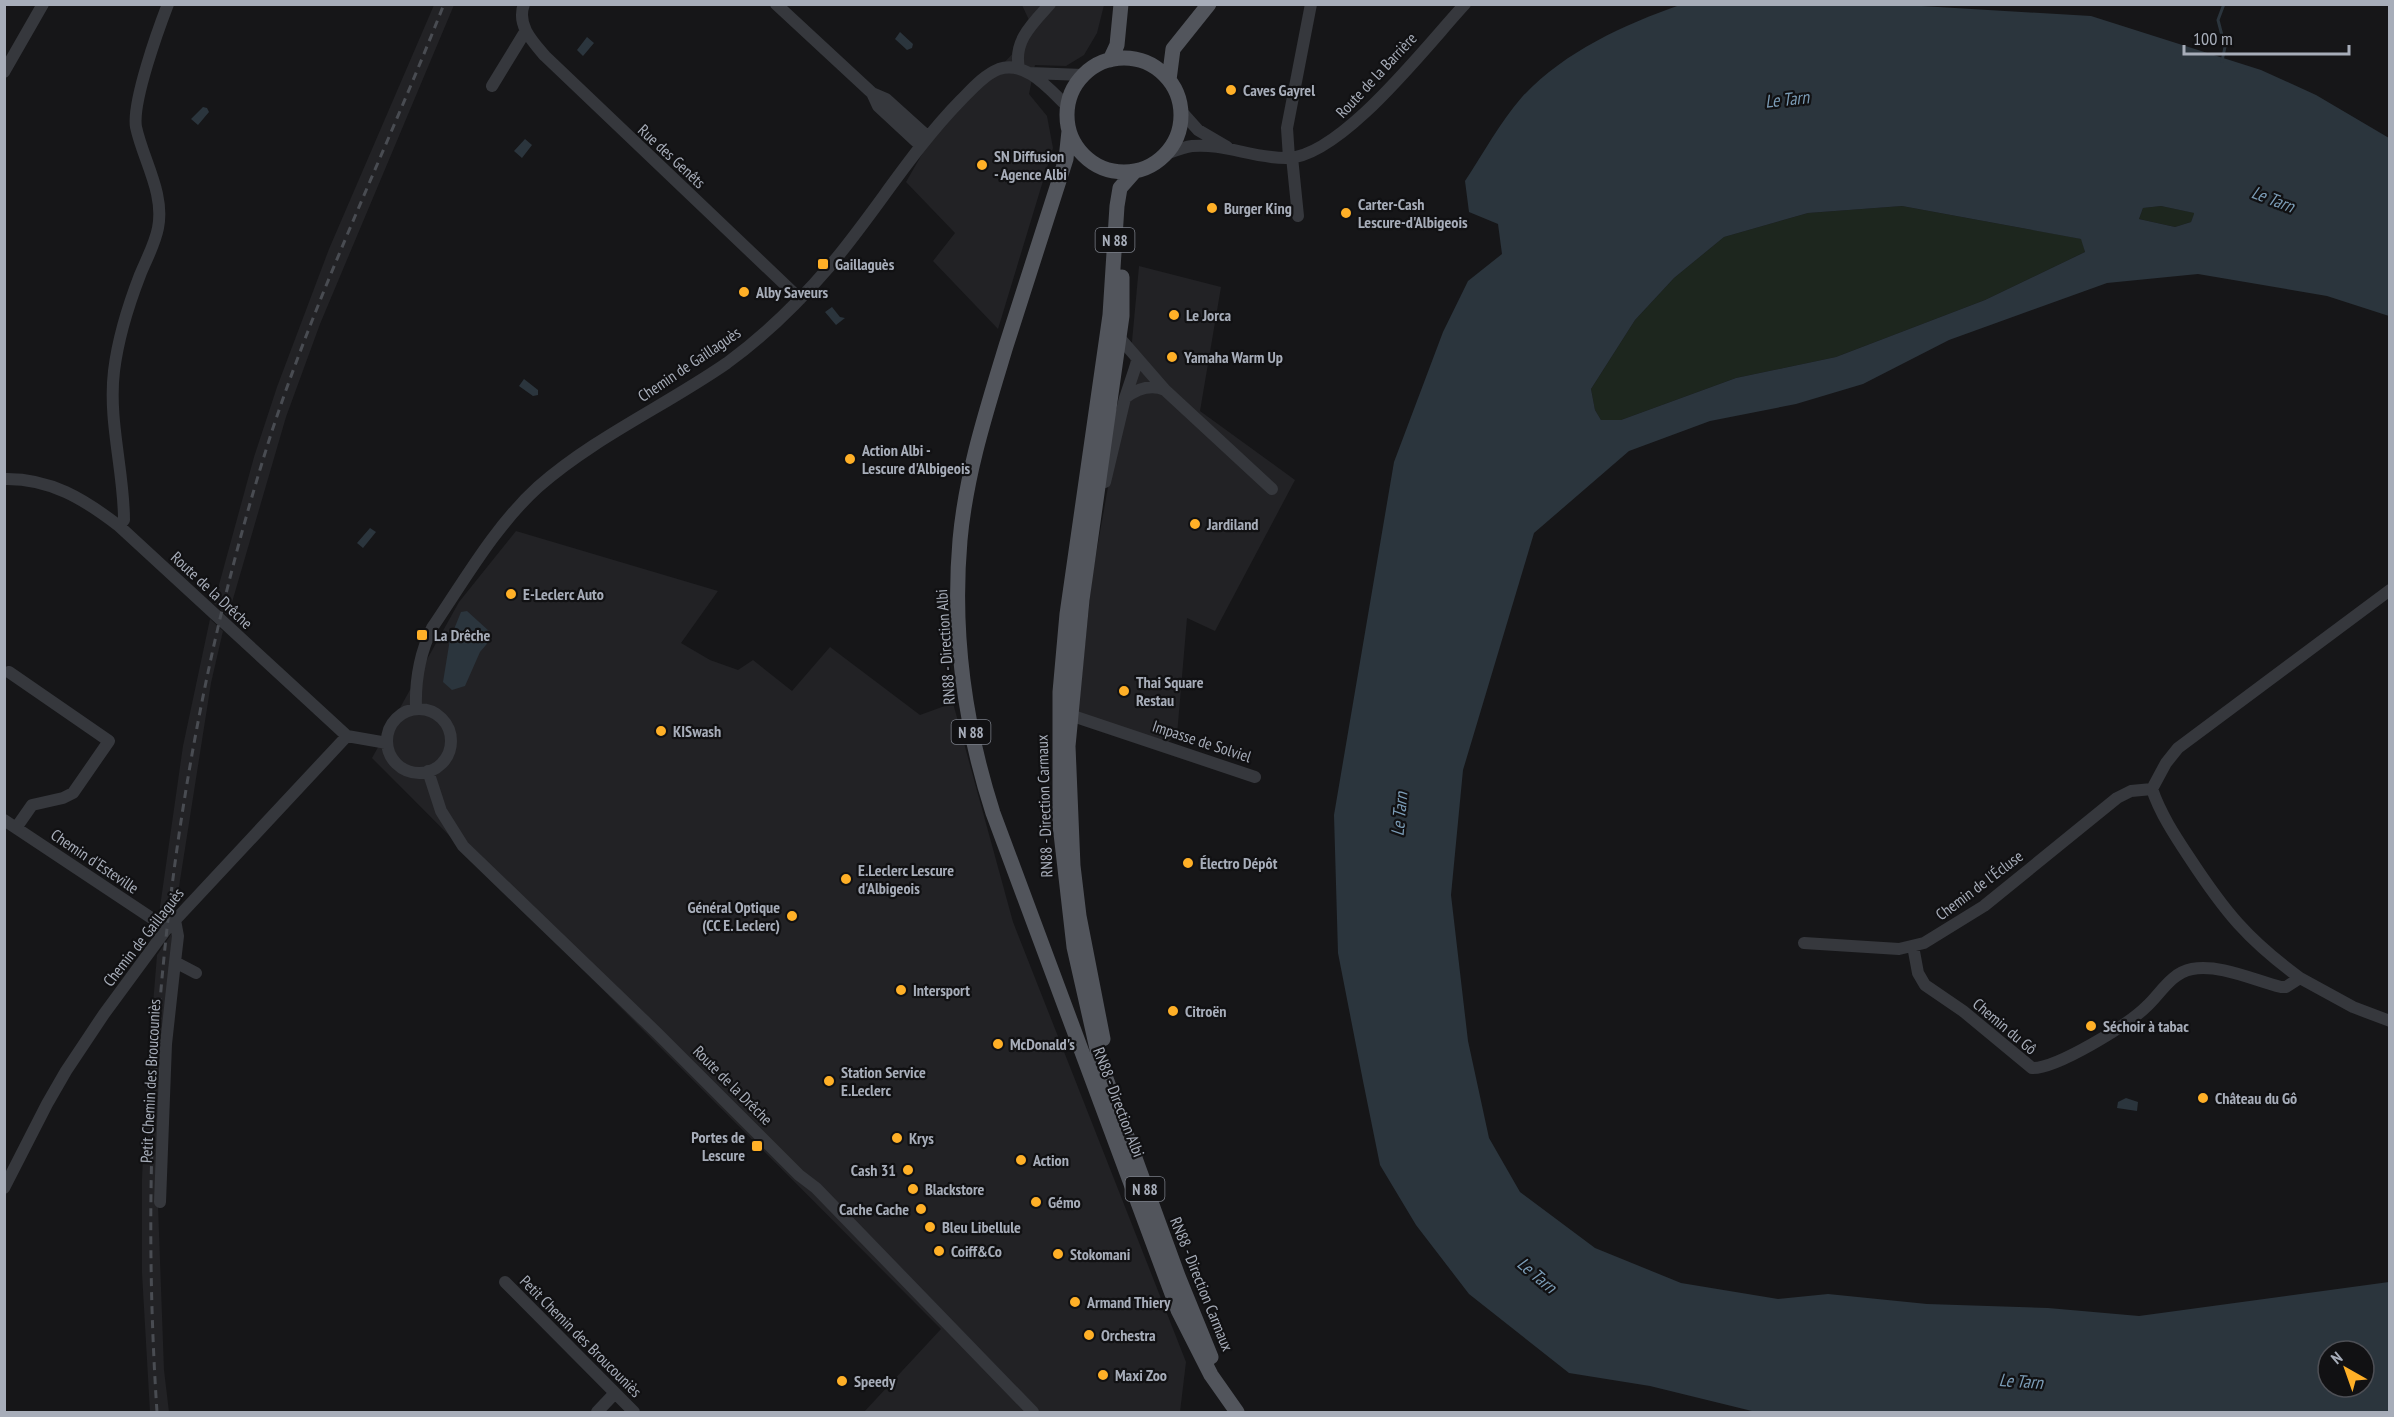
<svg xmlns="http://www.w3.org/2000/svg" width="2394" height="1417" font-family="'PT Sans Narrow',sans-serif">
  <style>
    .built { fill: #222225 }
    .green { fill: #1d261e }
    .water { fill: #2b353d; fill-rule: evenodd }
    .lines { fill: none; stroke-linecap: round; stroke-linejoin: round }
    .stream { stroke: #2b353d; stroke-width: 3 }
    .minor { stroke: #36383d; stroke-width: 12 }
    .major { stroke: #52555c; stroke-width: 15 }
    .rail { stroke: #494c52; stroke-width: 3; stroke-dasharray: 8 6; stroke-linecap: butt }
    .poi-dot { fill: #ffb027; stroke: #111113; stroke-width: 2 }
    .labels { text-anchor: middle; dominant-baseline: central; stroke-width: 4.5; stroke-linejoin: round; paint-order: stroke }
    .shield { fill: #111113; stroke: #7a7e87; stroke-width: 1.5 }
    .shield-label { font-size: 15px; font-weight: bold; fill: #a7adb9 }
    .street-label { font-size: 16px; fill: #a7adb9; stroke: #111113 }
    .poi-label { font-size: 16px; font-weight: bold; fill: #a7adb9; stroke: #111113; text-anchor: start }
    .water-label { font-size: 18px; font-style: italic; fill: #7b9cb6; stroke: #111113 }
  </style>
  <rect width="100%" height="100%" fill="#161618"/>
  <path class="built" d="M434 5H454L320 324 286 417 228 616 214 603 254 457 277 387 329 249Z
    M1022 5H1104L1097 33 1084 55 1066 66 1035 65 1029 94 1047 116 1053 148 998 329 933 261 955 233 906 182 929 142 1034 31Z
    M1139 266 1221 287 1200 411 1295 480 1215 631 1187 618 1177 735 1167 743 1078 713 1092 577 1130 363Z
    M516 531 718 591 681 643 710 660 738 670 753 660 792 691 830 647 920 715 953 703 1013 922 1186 1362 1180 1412H864L941 1329 372 758 459 602Z
    M210 619 223 631 211 683 176 906 159 914 183 746Z
    M174 930 158 1205 164 1370 169 1412H150L142 1273V1179L146 1091 157 955Z"/>
  <path class="green" d="M1902 206 2082 239 2085 252 1985 300 1836 357 1736 378 1621 420H1601L1595 410 1591 389 1635 320 1674 278 1724 237 1808 213Z
    M2161 206 2195 213 2191 222 2175 227 2139 219 2143 208Z"/>
  <path class="water" d="M1680 5H1905L2091 16 2261 70 2316 95 2389 138V316L2327 296 2198 274 2107 283 1949 340 1863 384 1796 404 1710 421 1629 451 1534 533 1463 770 1451 895 1468 1041 1489 1138 1520 1192 1595 1248 1681 1283 1778 1299 1828 1294 1927 1304 2048 1308 2139 1316 2389 1282V1412H1756L1650 1386 1569 1373 1469 1294 1416 1225 1380 1165 1363 1081 1338 953 1334 815 1394 462 1443 332 1468 281 1502 254 1498 224 1469 212 1465 181C1483 154 1500 122 1522 97 1564 52 1623 25 1680 5ZM1902 206 2081 239 2085 252 1985 300 1836 357 1736 378 1621 420H1601L1595 410 1591 389 1635 320 1674 278 1724 237 1808 213ZM2161 206 2194 213V214L2191 222 2175 227 2139 219 2143 208ZM2328 1351H2364V1387H2328Z
    M900 32 913 44 912 48 907 50 895 39Z
    M587 37 594 43 583 56 577 50Z
    M203 107 207 108 209 112 198 125 191 119Z
    M525 139 532 145 522 158 514 151Z
    M832 307 840 317 845 318 836 325 825 312Z
    M524 379 538 390V395L533 396 519 386Z
    M370 528 376 532 363 548 357 543Z
    M467 611 489 631 491 639 480 652 465 686 452 690 443 682 450 639 461 612Z
    M2126 1098 2138 1102 2137 1111 2117 1108 2118 1102Z"/>
  <g class="lines">
    <path class="stream" d="M2222 61 2225 47 2218 20 2224 4"/>
    <path class="minor" d="M524 4C516 25 533 42 545 56L800 299
      M776 4 872 93
      M1019 68C1013 41 1033 23 1050 4
      M4 72 43 4
      M1030 73 1083 75
      M492 86 525 32
      M1181 111 1198 130 1227 147
      M920 145 878 106 872 93 886 99 927 136
      M1166 154C1174 151 1183 147 1192 146 1224 143 1255 159 1288 158 1342 156 1427 45 1465 4
      M1292 157 1298 216
      M1289 158 1287 128 1311 4
      M1118 336 1165 390 1272 489
      M1125 398 1138 359
      M4 479C50 478 84 499 119 526L347 736 387 743
      M1105 482 1125 398C1137 389 1151 384 1165 390
      M119 526 124 520C124 471 108 421 114 371 118 338 128 306 140 275 146 260 155 244 158 228 165 193 143 160 136 127 132 102 158 30 168 4
      M9 672 109 741 73 793 63 798 32 805 16 828
      M416 709C415 680 419 655 432 628 464 581 495 526 538 487 595 437 665 406 727 363 764 336 799 302 829 267 875 213 911 151 961 100 972 89 984 75 999 69 1026 60 1050 90 1067 106
      M387 741a32 32 0 1 1 64 0a32 32 0 1 1-64 0Z
      M1070 715 1255 777
      M428 771 441 811 463 846 657 1033 799 1175 816 1188 1033 1412
      M4 820 162 925 165 931
      M175 920 178 936 175 962 196 973
      M1804 943 1899 949 1924 943 1984 906 2117 798 2131 791 2152 789
      M1913 946 1918 973 1925 985 1963 1011 2032 1068C2056 1069 2128 1025 2147 1006 2161 993 2171 973 2192 969 2220 964 2253 980 2281 987H2286L2300 978 2353 1007 2390 1021
      M2300 978C2247 939 2225 912 2189 857 2175 836 2160 813 2152 789L2166 763 2178 748 2390 590
      M4 1188 47 1104 66 1071 104 1014 165 931 347 736
      M160 1202 166 1044 175 962
      M505 1282 634 1412
      M597 1412 615 1393"/>
    <path class="major" d="M1067 115a57 57 0 1 1 114 0a57 57 0 1 1-114 0Z
      M1110 60 1117 45 1121 4
      M1169 80 1173 49 1209 4
      M1069 131 1066 159C1046 221 1026 283 1006 346 987 409 966 473 960 540 952 632 965 726 993 813L1178 1310 1211 1375 1237 1412
      M1135 171 1120 188 1117 206 1110 315 1067 614 1060 692V825L1074 947 1100 1062 1178 1276 1211 1357
      M1103 1039 1079 916 1073 866 1068 746 1082 600 1122 316V277"/>
    <path class="rail" d="M157 1412C135 1083 171 746 272 431 320 285 388 147 444 4"/>
  </g>
  <g class="poi-dot">
    <circle cx="1231" cy="90" r="6"/>
    <circle cx="982" cy="165" r="6"/>
    <circle cx="1212" cy="208" r="6"/>
    <circle cx="1346" cy="213" r="6"/>
    <rect x="817" y="258" width="12" height="12" rx="3"/>
    <circle cx="744" cy="292" r="6"/>
    <circle cx="1174" cy="315" r="6"/>
    <circle cx="1172" cy="357" r="6"/>
    <circle cx="850" cy="459" r="6"/>
    <circle cx="1195" cy="524" r="6"/>
    <circle cx="511" cy="594" r="6"/>
    <rect x="416" y="629" width="12" height="12" rx="3"/>
    <circle cx="1124" cy="691" r="6"/>
    <circle cx="661" cy="731" r="6"/>
    <circle cx="1188" cy="863" r="6"/>
    <circle cx="846" cy="879" r="6"/>
    <circle cx="792" cy="916" r="6"/>
    <circle cx="901" cy="990" r="6"/>
    <circle cx="1173" cy="1011" r="6"/>
    <circle cx="2091" cy="1026" r="6"/>
    <circle cx="998" cy="1044" r="6"/>
    <circle cx="829" cy="1081" r="6"/>
    <circle cx="2203" cy="1098" r="6"/>
    <circle cx="897" cy="1138" r="6"/>
    <rect x="751" y="1140" width="12" height="12" rx="3"/>
    <circle cx="1021" cy="1160" r="6"/>
    <circle cx="908" cy="1170" r="6"/>
    <circle cx="913" cy="1189" r="6"/>
    <circle cx="1036" cy="1202" r="6"/>
    <circle cx="921" cy="1209" r="6"/>
    <circle cx="930" cy="1227" r="6"/>
    <circle cx="939" cy="1251" r="6"/>
    <circle cx="1058" cy="1254" r="6"/>
    <circle cx="1075" cy="1302" r="6"/>
    <circle cx="1089" cy="1335" r="6"/>
    <circle cx="1103" cy="1375" r="6"/>
    <circle cx="842" cy="1381" r="6"/>
  </g>
  <g class="labels">
    <g class="shield">
      <rect x="1095.5" y="228" width="39" height="24" rx="4.5"/>
      <rect x="951.5" y="720" width="39" height="24" rx="4.5"/>
      <rect x="1125.5" y="1177" width="39" height="24" rx="4.5"/>
    </g>
    <g class="shield-label">
      <text x="1115" y="240">N 88</text>
      <text x="971" y="732">N 88</text>
      <text x="1145" y="1189">N 88</text>
    </g>
    <g class="street-label">
      <text transform="translate(1376 75) rotate(-47)">Route de la Barrière</text>
      <text transform="translate(672 156) rotate(43)">Rue des Genêts</text>
      <text transform="translate(689 364) rotate(-34)">Chemin de Gaillaguès</text>
      <text transform="translate(212 590) rotate(43)">Route de la Drêche</text>
      <text transform="translate(945 647) rotate(-94)">RN88 - Direction Albi</text>
      <text transform="translate(1202 741) rotate(18)">Impasse de Solviel</text>
      <text transform="translate(1044 806) rotate(-92)">RN88 - Direction Carmaux</text>
      <text transform="translate(95 861) rotate(34)">Chemin d'Esteville</text>
      <text transform="translate(1979 885) rotate(-37)">Chemin de l'Écluse</text>
      <text transform="translate(143 937) rotate(-52)">Chemin de Gaillaguès</text>
      <text transform="translate(2005 1026) rotate(40)">Chemin du Gô</text>
      <text transform="translate(150 1081) rotate(-87)">Petit Chemin des Broucouniès</text>
      <text transform="translate(733 1085) rotate(45)">Route de la Drêche</text>
      <text transform="translate(1119 1102) rotate(69)">RN88 - Direction Albi</text>
      <text transform="translate(1202 1284) rotate(68)">RN88 - Direction Carmaux</text>
      <text transform="translate(581 1336) rotate(45)">Petit Chemin des Broucouniès</text>
    </g>
    <g class="poi-label">
      <text x="1243" y="90">Caves Gayrel</text>
      <text x="994" y="156">SN Diffusion<tspan x="994" dy="18">- Agence Albi</tspan></text>
      <text x="1358" y="204">Carter-Cash<tspan x="1358" dy="18">Lescure-d'Albigeois</tspan></text>
      <text x="1224" y="208">Burger King</text>
      <text x="835" y="264">Gaillaguès</text>
      <text x="756" y="292">Alby Saveurs</text>
      <text x="1186" y="315">Le Jorca</text>
      <text x="1184" y="357">Yamaha Warm Up</text>
      <text x="862" y="450">Action Albi -<tspan x="862" dy="18">Lescure d'Albigeois</tspan></text>
      <text x="1207" y="524">Jardiland</text>
      <text x="523" y="594">E-Leclerc Auto</text>
      <text x="434" y="635">La Drêche</text>
      <text x="1136" y="682">Thai Square<tspan x="1136" dy="18">Restau</tspan></text>
      <text x="673" y="731">KISwash</text>
      <text x="1200" y="863">Électro Dépôt</text>
      <text x="858" y="870">E.Leclerc Lescure<tspan x="858" dy="18">d'Albigeois</tspan></text>
      <text x="780" y="907" text-anchor="end">Général Optique<tspan x="780" dy="18">(CC E. Leclerc)</tspan></text>
      <text x="913" y="990">Intersport</text>
      <text x="1185" y="1011">Citroën</text>
      <text x="2103" y="1026">Séchoir à tabac</text>
      <text x="1010" y="1044">McDonald's</text>
      <text x="841" y="1072">Station Service<tspan x="841" dy="18">E.Leclerc</tspan></text>
      <text x="2215" y="1098">Château du Gô</text>
      <text x="745" y="1137" text-anchor="end">Portes de<tspan x="745" dy="18">Lescure</tspan></text>
      <text x="909" y="1138">Krys</text>
      <text x="1033" y="1160">Action</text>
      <text x="896" y="1170" text-anchor="end">Cash 31</text>
      <text x="925" y="1189">Blackstore</text>
      <text x="1048" y="1202">Gémo</text>
      <text x="909" y="1209" text-anchor="end">Cache Cache</text>
      <text x="942" y="1227">Bleu Libellule</text>
      <text x="951" y="1251">Coiff&amp;Co</text>
      <text x="1070" y="1254">Stokomani</text>
      <text x="1087" y="1302">Armand Thiery</text>
      <text x="1101" y="1335">Orchestra</text>
      <text x="1115" y="1375">Maxi Zoo</text>
      <text x="854" y="1381">Speedy</text>
    </g>
    <g class="water-label">
      <text transform="translate(1787 99) rotate(-6)">Le Tarn</text>
      <text transform="translate(2273 199) rotate(21)">Le Tarn</text>
      <text transform="translate(1399 814) rotate(-85)">Le Tarn</text>
      <text transform="translate(1537 1275) rotate(40)">Le Tarn</text>
      <text transform="translate(2021 1381) rotate(4)">Le Tarn</text>
    </g>
  </g>
  <rect width="2394" height="1417" fill="none" stroke="#a7adb9" stroke-width="12"/>
  <g transform="translate(2346 1369) rotate(320)"><circle r="28" fill="#111113" stroke="#4d4f55" stroke-width="1.5"/>
  <path d="M0-4.5L10 22L0 15L-10 22Z" fill="#ffb027"/>
  <text y="-9" font-size="16" font-weight="bold" text-anchor="middle" fill="#a7adb9">N</text>
  </g>
  <path d="M2184 45v9h165v-9" fill="none" stroke="#a7adb9" stroke-width="3"/>
  <text x="2193" y="45" font-size="18" fill="#a7adb9" stroke="#111113" stroke-width="4.5" paint-order="stroke">100 m</text>
</svg>
